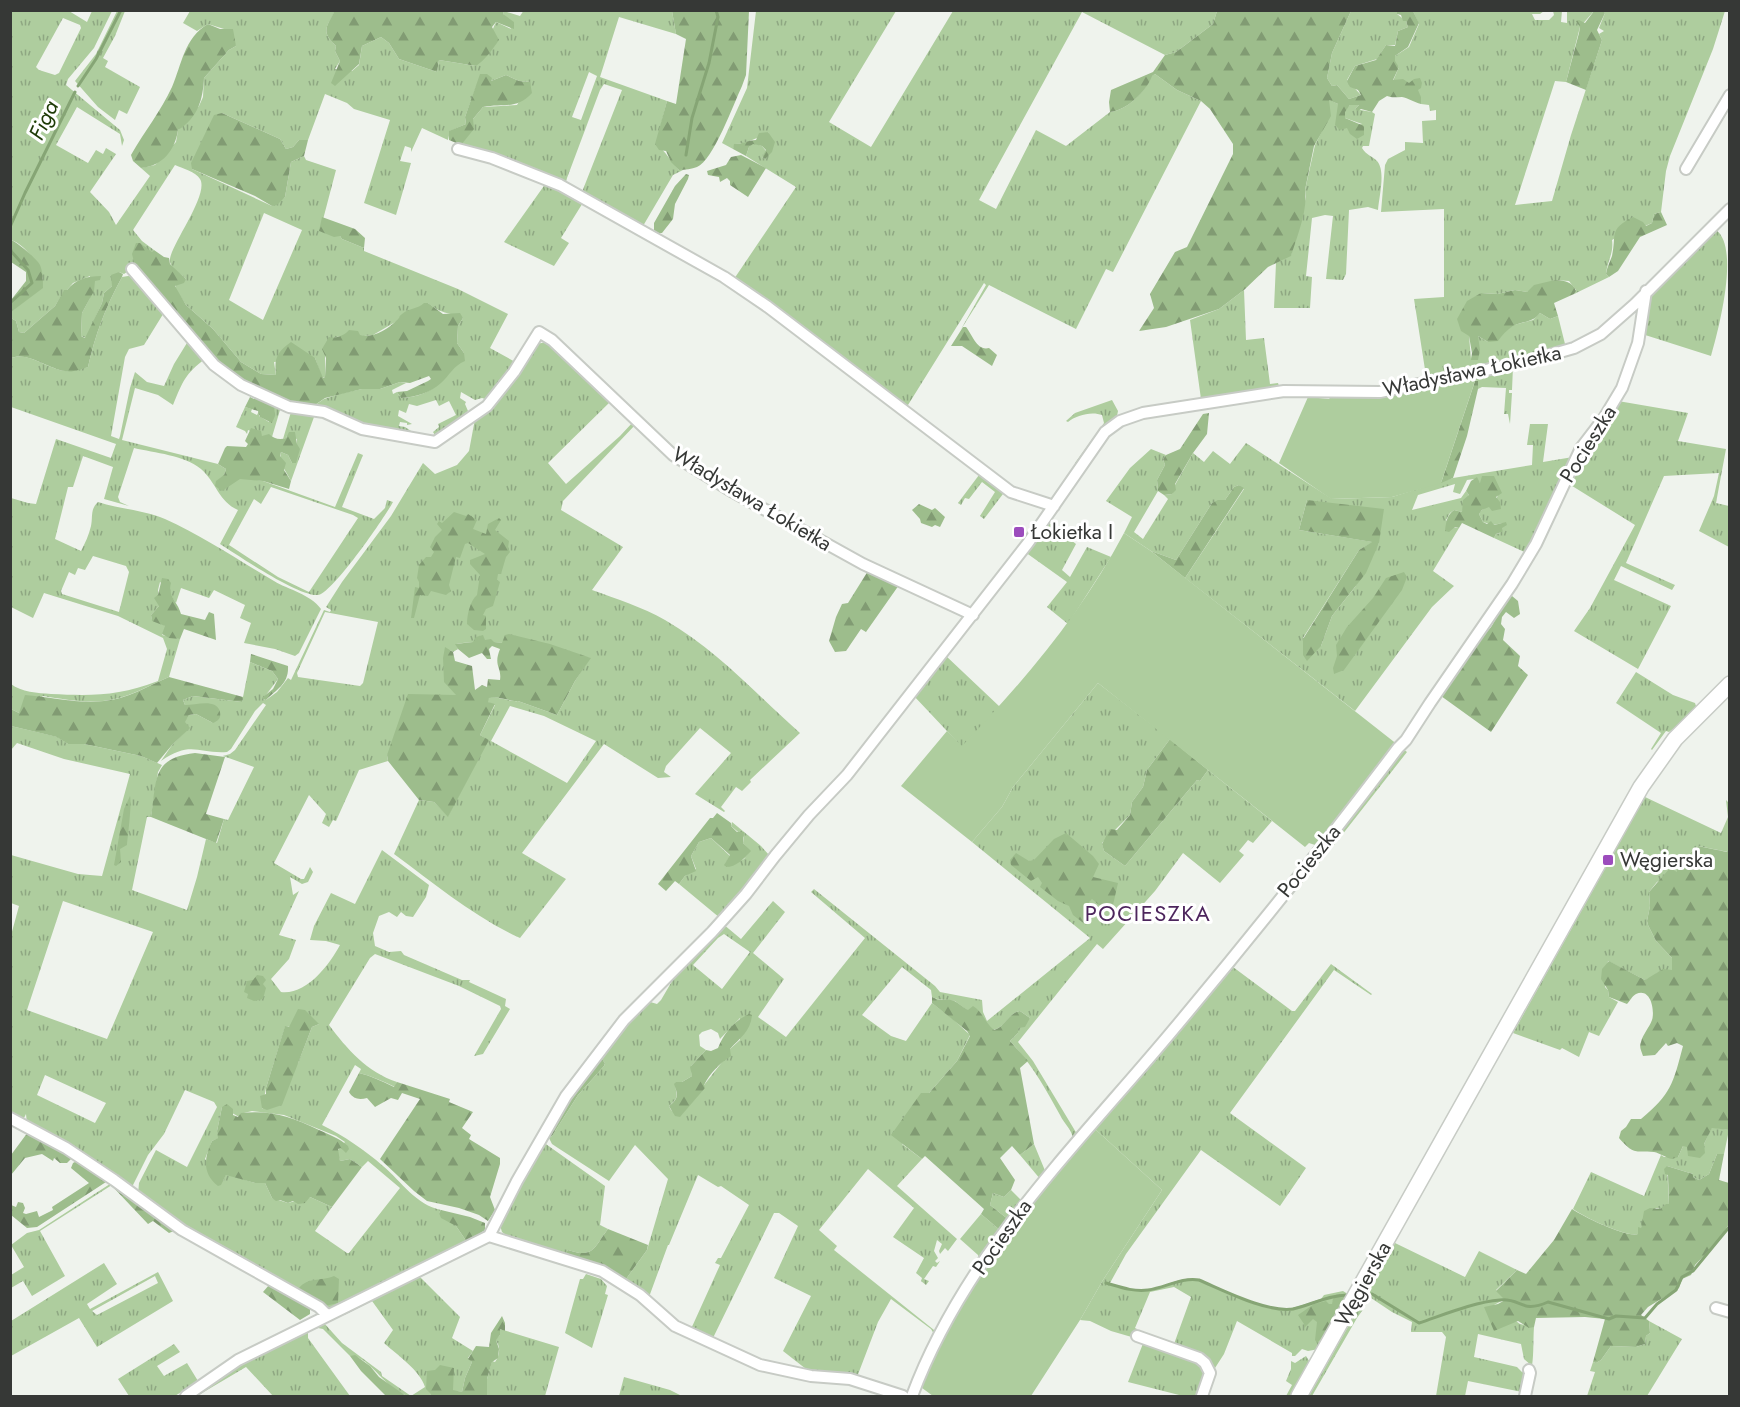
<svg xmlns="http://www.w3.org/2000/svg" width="1740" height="1407" font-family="Jost,sans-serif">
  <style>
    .grass { fill: url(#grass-tufts); fill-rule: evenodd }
    .forest { fill: url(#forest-firs) }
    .garden { fill: #aecd9e }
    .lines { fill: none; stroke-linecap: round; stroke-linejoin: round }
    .stream { stroke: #86a575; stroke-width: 3 }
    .minor-casing { stroke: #c7cbc5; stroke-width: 14 }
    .secondary-casing { stroke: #c7cbc5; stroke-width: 18 }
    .minor { stroke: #fff; stroke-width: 10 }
    .secondary { stroke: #fff; stroke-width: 15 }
    .poi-dot { fill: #9c4cbd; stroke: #fff; stroke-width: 2 }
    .labels { text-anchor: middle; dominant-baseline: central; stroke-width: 6; stroke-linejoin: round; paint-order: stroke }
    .street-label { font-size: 21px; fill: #363836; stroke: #fff }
    .poi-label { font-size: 21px; fill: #363836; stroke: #fff; text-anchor: start }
    .water-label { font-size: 22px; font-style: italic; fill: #1e3b07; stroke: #fff }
    .neighbourhood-label { font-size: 22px; letter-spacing: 1.5px; fill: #4d265d; stroke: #fff }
  </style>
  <defs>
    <pattern id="grass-tufts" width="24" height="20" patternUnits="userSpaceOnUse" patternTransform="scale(1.5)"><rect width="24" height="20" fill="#aecd9e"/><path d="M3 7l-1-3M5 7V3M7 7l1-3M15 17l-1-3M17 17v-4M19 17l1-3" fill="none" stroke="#8ea782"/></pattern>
    <pattern id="forest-firs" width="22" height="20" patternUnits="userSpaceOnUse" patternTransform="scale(1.5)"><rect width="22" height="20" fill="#9dbd8c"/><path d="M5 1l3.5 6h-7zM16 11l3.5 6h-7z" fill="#819b73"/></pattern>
  </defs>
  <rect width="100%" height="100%" fill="#eff3ed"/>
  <path class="grass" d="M524 10 672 11 676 34 619 17 600 77 667 101 656 144C666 152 670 160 679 170L685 169 673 175 643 226 461 145 473 119 483 107 517 105 530 82 519 81 506 75 476 87 465 117 466 124 450 131 448 140 422 128 411 152V148L405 146 400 161 411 163 396 215 364 203 390 120 354 109 347 103 325 94 308 140H299L293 147 286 149 280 139 222 113 192 169 272 206 285 197 291 162 304 156 306 160 336 170 320 231 340 236 342 239 364 248V251L458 289 508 314 490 348 517 363 488 400 482 398 475 400 461 392 460 398 466 402 465 404 468 411 436 437 433 432 439 427 438 424 456 415 449 401 439 406 436 400 417 406 409 404 406 413 399 410 398 416 412 424 407 425V423L400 422 399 426 405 427 417 435 377 428 329 410 312 407 324 399 343 393 362 389H380L400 382 406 383 392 390 393 394 397 392 401 398C437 396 444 377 464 353L457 343 458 326 463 318C448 312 441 314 428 303L373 335C359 338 347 333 333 338L325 353V377L322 378 315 358 274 362 276 375 261 374 241 362 213 329 186 305 175 288 176 285 186 279C181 274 171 268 170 262 167 249 210 195 200 179 196 172 182 168 175 165L133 230 142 241 154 250 152 253 141 245 135 266 124 274 119 272 112 286 104 293 102 303 86 338 81 336 82 313 90 298V276L73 283 67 290 64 291 55 306 24 333 19 332 16 321 11 318V312L43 279C39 265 25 244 11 240V11H69L87 22 92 11H112L94 48 68 79 66 85 120 130 124 140 122 146 120 134 77 107 56 145 88 163 96 150 103 154 106 148 116 154 90 192 109 212 116 225 150 176 141 168 155 165 176 142 178 130 199 106 203 97 204 78 229 50 236 46 224 29 208 24 197 31 183 23 190 11H335C327 27 320 31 336 46L335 51 340 61 335 69 352 71 359 65 362 46 381 37 389 43 399 59 437 72 439 60 476 66 496 22 511 29 503 14 504 11 520 16ZM63 18 80 25 81 28 59 73 55 75 39 70 36 67ZM589 72 597 76 581 120 572 117ZM604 84 622 90 582 192 566 182 567 178 600 90ZM264 213 302 230 263 320 229 300Z
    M117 11H125L115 36 103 58 108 61 105 67 140 87 127 114 119 110 115 120 98 107 75 81 96 54Z
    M756 11H896L829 122 871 147 953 11H1217L1213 24 1176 52 1165 55 1082 12 979 200 996 209 1036 130 1066 146 1110 112C1126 111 1147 91 1151 76L1155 74 1177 90 1201 101 1113 272 1106 269 1076 329 989 285 960 331 986 285 984 283 908 405 905 407 734 279 796 187 746 156 749 147 753 143 762 146 766 151 762 157 765 159C771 150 772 142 768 132 758 138 746 144 735 144L733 149 722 143 747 88Z
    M1351 11H1397V14L1406 21 1408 27 1398 31 1395 45H1386L1377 59 1355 66 1347 80 1361 95 1349 99 1337 85 1332 86 1327 78 1332 53Z
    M1413 11H1544L1540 14H1532L1535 20H1549L1554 15 1553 11H1562L1561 22 1567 23V11H1594L1580 27 1566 82 1555 81 1515 205 1552 201 1571 135 1602 40 1599 34 1604 31 1599 28 1605 13 1604 11H1725L1713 49 1670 156 1666 171 1661 212 1654 214 1652 223 1645 226 1642 222 1612 240C1614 253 1607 262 1606 274L1609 277 1574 294 1576 290 1569 281 1555 280 1527 292 1515 290 1497 294 1481 293 1469 336 1471 359 1478 336 1488 342 1514 325 1533 320 1540 313 1550 319 1558 316 1565 344 1551 349 1426 376 1414 299 1444 297V209L1381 212 1385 165 1388 159 1405 150V142L1423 143 1422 121 1436 120V110L1430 111 1429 105 1421 104C1422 88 1407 80 1393 81L1399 67 1394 61 1395 56 1409 47 1419 24Z
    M1328 99 1338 104V109L1344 128 1362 124 1345 118 1344 112 1350 105H1359L1355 109 1372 112 1375 114 1369 146H1363L1362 148C1366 155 1372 156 1377 161 1386 171 1379 197 1378 210L1368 207 1349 210 1346 274 1343 280 1326 279 1333 216 1325 215 1312 218 1306 276 1312 277 1310 308H1274L1276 263 1291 255 1306 197 1305 190 1315 145 1322 131Z
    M546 183 584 201 561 238 569 243 554 266 504 242Z
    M1716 230C1740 247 1719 328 1711 356L1642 334 1648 297Z
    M128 276 136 277 165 311 144 345 129 349 125 357 111 436 119 439 120 436 130 388 135 372 147 382 164 386 174 364 190 338 206 358C185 374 183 381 173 405L158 395 135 388 122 440 218 464 226 469 224 475 263 481 335 507 358 453 363 455 342 507 374 519 385 508 387 500 393 502C385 517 332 594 318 595 299 597 239 556 220 544L238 510C219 502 216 482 201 469 184 455 155 453 134 448L118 497 120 502 129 506 104 499 113 467 83 456 73 487H68L55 539 81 551C85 543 89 535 91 526 93 517 90 509 98 502 119 509 144 510 165 519 203 536 238 560 274 581 289 590 310 594 321 609L299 653 295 656 275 649 244 643 251 623 240 618 245 605 214 590 209 598 181 588 176 603C169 594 171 590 160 582L158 590 160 605 151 615 152 620 166 626 162 635 180 639 169 677C148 686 126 699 103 701 84 703 62 699 43 696L19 713 11 709V684C21 692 38 693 51 694 93 696 119 696 158 681L167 649 163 638 118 616 44 593 33 618 11 607V498L28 503 36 504 56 439 111 458 116 444 11 407V358C28 351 48 369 65 371 71 372 81 368 88 367 95 335 106 306 122 277ZM271 487 353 515 358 518 309 592 278 577 229 545 254 499 261 504ZM93 556 126 566 129 572 119 612 62 594 61 591 69 572 75 575 78 568 85 570Z
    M1244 290 1246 340 1264 338 1270 384 1278 383 1279 386 1201 399 1190 320 1219 309Z
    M546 342 550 343 611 401 548 463 566 484 620 436 633 422 636 424 563 501 561 510 623 547 592 590C617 599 642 607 665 620 717 650 756 694 800 733L750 780 751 782 742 791 736 787 721 807 725 811 724 812 695 794 731 753 700 728 666 766 664 772 671 777 658 778 604 744 522 853 566 879 520 938C474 917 435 884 394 854L419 800 434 802 448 816 488 740 480 735 495 705 487 702 489 697C500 697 512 702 518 701L557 715 575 681 590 658C546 651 500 637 456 644L458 649 453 652 450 650 457 695 387 755 388 761 359 770 336 821 333 820 329 827 322 823 326 814 309 795 274 863 301 879H304L310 867 313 872 308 882 302 884 290 877 293 895 299 891 279 935 296 940 289 959 271 979 281 992C307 995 329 965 340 945L326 941 310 940 314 926 331 893 355 904 382 850 429 885 426 897 413 917 406 916 401 912 397 917 389 912 379 916 373 933 375 946 389 952 401 951 404 955 462 980H470L469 982 506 999 505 1006 510 1009 483 1054 474 1056 501 1009 500 1006 459 986 375 954 370 958 329 1025C347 1049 367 1072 397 1082L395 1087C383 1081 371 1076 359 1073L361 1069 355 1065 322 1125C344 1136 365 1150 383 1166 402 1182 416 1205 441 1210L439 1213 456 1226 467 1242 329 1309 200 1239 138 1194 139 1183 156 1150 187 1167 217 1107 214 1102 185 1090 164 1134 148 1155 131 1189 27 1124 26 1114 23 1120 11 1115 10 939 19 906 11 903V855L78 874 102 876 130 774 64 759 17 743 11 750V726L58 737 68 744H84L141 756 162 765 158 772 151 817H147L132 890 187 910 197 877 206 839 217 843 224 819 228 820 254 767 223 756 230 754 235 750 266 705 263 703 255 711 231 749 227 752C198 754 191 740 161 761L172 745 189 728 184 722 189 715 196 714 213 723 194 705H185L183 700 193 696 242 702 250 662 272 671 278 679 263 699 266 700 277 692 288 678 291 680 324 610 330 612 331 610 326 607 342 582 391 516 423 463 435 474 457 465 469 451 475 419 537 344ZM325 612 378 622 363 683 360 686 298 677 297 673ZM510 706 544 716 596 741 567 783 491 741ZM63 901 153 932 107 1039 27 1010ZM319 1024 312 1027 298 1063 262 1109 266 1088 285 1027ZM45 1075 106 1103 95 1123 37 1095ZM222 1107 239 1117 244 1113 252 1111 284 1115 336 1136 345 1142 337 1151 340 1161 350 1159 362 1167 368 1161 400 1188 349 1253H347L315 1231 332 1207 310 1197 288 1203 272 1198 265 1183H255L226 1174 223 1181 205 1159 212 1141 219 1138 217 1131Z
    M1513 367 1512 390H1509V393H1512L1510 424 1508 414H1504L1506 388 1482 387 1478 389V381L1466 379Z
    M1112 400 1118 411 1117 416 1106 426 1077 465 1075 463 1104 423 1102 415C1092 411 1076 415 1068 422L1066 421 1075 413Z
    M1618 401 1688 413 1678 441 1726 449 1716 503 1729 506V547L1699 531 1714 496 1719 473 1664 476 1626 563 1675 585 1672 590 1621 566 1614 580 1671 606 1638 669 1574 631 1590 608 1635 525 1569 484 1535 557 1533 556 1578 455Z
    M274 405 325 413 365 431 364 436 320 417H314L291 481C287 472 278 463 281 452L288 455 292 463 297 456V439L287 436 286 438 283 439 291 412 280 410 272 437 262 436 248 430 247 434 245 431 236 427 245 407 252 409 251 412 257 415 259 411V416L269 422Z
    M1530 424H1548L1543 462 1573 457 1529 554 1494 538 1496 534 1500 533 1503 523 1493 525 1483 522 1479 514C1484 505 1494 507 1498 495L1474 479 1467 480 1460 494 1453 492 1455 484 1418 495 1412 510 1461 498 1466 491 1469 495 1462 512 1454 510 1450 513 1446 520 1452 527 1459 528 1433 571 1454 586 1432 607 1355 711 1185 578 1244 489 1239 485 1234 487 1225 500 1212 503 1176 560 1151 551 1124 533 1132 517 1106 501 1130 468 1151 449 1166 455 1163 459 1165 465 1157 480 1158 491 1134 532 1143 539 1168 499 1164 495 1172 494 1175 485 1193 453 1204 462 1213 451 1230 464 1246 443 1332 499 1392 497 1453 478 1532 465 1533 445H1527ZM1307 500 1379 543 1355 587 1332 616 1321 646 1303 638 1359 550 1373 542 1299 530Z
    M982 471 1006 490 984 519 980 516 995 492 982 482 969 499 965 498 961 505 958 503Z
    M1047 521 1076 544 1062 570 1070 577 1087 547 1111 557 1068 624 1047 607 1067 582 1025 552Z
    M945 655 1000 707 962 747 913 695Z
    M1636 672 1673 695 1695 703 1696 706 1682 722 1669 732 1666 731 1652 750 1651 749 1661 733 1616 703Z
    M1098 683 1170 739 1147 770 1143 787 1132 802 1130 815 1102 843 1104 851 1125 866 1197 780 1200 781 1208 770 1272 821 1253 843 1248 840 1239 851 1244 855 1220 883 1183 853 1155 891 1103 949 1097 944 1018 1042 1033 1061 1077 1134 1073 1140C1073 1130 1064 1124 1060 1115 1044 1086 1033 1066 1010 1041L1018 1033V1028L1030 1018 1020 1011C1008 1013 1005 1028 993 1030L955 1001C946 999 940 1001 932 997L931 990 902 967 862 1015 891 1036 906 1041 932 1003 954 1020 970 1035 957 1061 929 1093 902 1144 922 1159 897 1186 957 1239 948 1251 945 1248 940 1254 939 1251 942 1244 937 1240 934 1251 938 1258 935 1261 937 1263 940 1261 936 1267 933 1266 924 1279 929 1281 926 1285 921 1281 922 1278 916 1273 924 1258 893 1237 914 1208 868 1169 819 1230 837 1246 834 1250 934 1330 935 1333 911 1391 907 1394 904 1392 909 1391 934 1334 931 1329 891 1299 878 1322 857 1377 806 1369 783 1351 811 1296 774 1278 798 1226 779 1213H774L712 1340 691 1329 720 1265 715 1263 718 1258H721L749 1205 721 1186 718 1187 698 1175 669 1245H668L649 1297 626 1279 647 1250 668 1179 635 1145 609 1181 558 1148 552 1144 549 1138 552 1136 578 1095 604 1066 605 1063 600 1057 647 1001 657 1004 661 1000 682 964 723 924 741 939 773 901 785 912 753 953 784 979 758 1017 786 1037 865 938 811 892 814 889 935 986 940 992 982 1000 983 1012 987 1021 1090 938 972 842 1002 807 1013 787ZM724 934 750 952 722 989 693 965 718 938ZM740 1018V1040L730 1049V1052L704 1085V1088L680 1116 671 1110 669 1106C682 1095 674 1095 676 1082H682L692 1076 691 1066 706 1050 700 1046 699 1035 702 1032 711 1029 718 1033 720 1039Z
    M1403 749 1407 752 1331 849 1254 939 1233 967 1292 1011H1295L1331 964 1372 994 1371 995 1334 970 1230 1113 1306 1168 1280 1206 1201 1150 1126 1254 1110 1283C1123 1288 1137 1292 1152 1289 1168 1285 1182 1276 1199 1279 1220 1288 1258 1308 1280 1309 1294 1309 1308 1303 1321 1299L1324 1295 1343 1291 1351 1296 1319 1349 1308 1351 1302 1349 1295 1356H1292V1353L1237 1321 1224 1354 1215 1368C1206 1353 1191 1350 1174 1344L1191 1297 1174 1287 1150 1292 1135 1328 1137 1329 1135 1338 1111 1331 1090 1321 1080 1320 1103 1280 1162 1190 1095 1129Z
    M1645 797 1721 833 1728 817 1726 800 1729 803V851L1728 852 1698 846 1677 864V872L1657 882 1649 892 1650 906 1647 921 1648 925 1656 941 1672 958V970L1657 973 1654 976 1645 980 1608 961 1605 987 1608 990 1609 997 1618 1002 1599 1036 1589 1032 1579 1057 1562 1048 1560 1050 1513 1033Z
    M732 822 761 846 769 855 747 888 720 918 679 884 685 876 696 869 691 856 699 842 711 838 730 856 725 864 726 867 744 859 750 851 743 843 744 837 731 826Z
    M1712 1127 1729 1130 1724 1154H1717L1709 1174 1699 1180 1693 1177V1174L1667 1166 1669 1204 1660 1209 1656 1208 1644 1219 1639 1234C1627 1238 1584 1217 1573 1209L1591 1172 1644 1196 1661 1155 1664 1157H1678L1683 1146 1704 1144Z
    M543 1142 605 1186 600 1225 608 1229C594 1247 594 1259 568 1250L566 1254 506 1235 502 1232 499 1222Z
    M1034 1144 1046 1173 1041 1180 1020 1155Z
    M113 1182 115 1183 40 1231 65 1276 32 1296 23 1281 11 1288V1275L24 1267 11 1245 27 1233 39 1230Z
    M1011 1190 1023 1202 1009 1220 990 1205 993 1193 1004 1197Z
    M981 1214 1001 1231 980 1261 978 1255 960 1239Z
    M1395 1243 1465 1277 1479 1251 1517 1270 1496 1290 1505 1299 1494 1305 1520 1324 1534 1327C1533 1341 1534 1352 1532 1366L1524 1359 1521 1344 1478 1334 1474 1357 1517 1367 1522 1372 1526 1369 1522 1392 1468 1381 1465 1396H1436L1446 1337 1442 1332H1411L1412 1322 1392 1312 1371 1298 1357 1318 1312 1396H1309Z
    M104 1263 117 1284 87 1304 90 1309 158 1272 173 1301 97 1347 79 1318 11 1356V1321ZM155 1276 158 1283 97 1315 92 1311Z
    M418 1274 423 1275 420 1277 460 1317 452 1338 473 1351 468 1358 472 1362 465 1378 462 1392 453 1391 431 1394 428 1396C422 1396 415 1398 409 1396 387 1393 370 1355 350 1356L323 1329 318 1328 308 1332V1338L350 1396H273L246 1367 197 1396H191L243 1362 324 1323 342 1343 381 1372 382 1376 411 1396 425 1387C420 1370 397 1355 384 1343L393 1330 372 1301 344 1315 342 1312Z
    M586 1274 601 1279 607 1286 605 1294 608 1295 592 1348 565 1333 580 1279H583Z
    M1649 1321 1682 1339 1647 1396H1587L1595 1372 1590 1371 1593 1362 1596 1363 1601 1360 1611 1346 1636 1347 1645 1344 1646 1336 1650 1333Z
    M500 1329 559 1347 545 1396H487V1379L492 1361 495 1362C500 1356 501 1345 495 1340L500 1335Z
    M1144 1341 1189 1356 1206 1368 1198 1396H1183L1128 1382Z
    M174 1344 180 1352 157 1366 164 1376 187 1363 198 1381 175 1396H129L118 1379Z
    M1306 1356 1311 1364 1294 1396H1286L1292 1385 1286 1381 1291 1369V1361L1295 1363Z
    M624 1377 670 1390 682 1396H619Z"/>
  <path class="forest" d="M335 10 504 11 503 14 514 22V29L496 22 492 27 499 40C492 50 486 59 476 66L439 60 437 72 399 59 389 43 381 37 362 46 359 64 335 86 331 83 340 61 335 51 336 46C320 31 327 27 335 10Z
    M672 11H749L746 75 742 86C734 103 713 161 697 167 692 169 685 170 679 170L671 162 666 151 659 150 655 144 667 101 676 104 686 39 676 34Z
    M1217 11H1351L1332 53 1327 78 1332 86 1337 85 1349 99 1361 95 1358 90 1350 87 1347 81 1355 66 1376 60 1386 45 1395 46 1398 31 1408 27 1406 21H1403L1401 15 1397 14V11H1413L1419 23 1408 47 1395 56V61L1399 67 1393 80 1403 79 1409 83 1414 79 1420 78 1422 83 1421 88 1418 90 1421 97V104C1414 102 1408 98 1402 97 1396 97 1392 98 1387 96L1379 101 1372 112 1361 109 1358 111 1355 109 1359 105H1350L1345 112V118L1364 126V135L1357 139 1350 134 1347 128 1340 130 1335 125 1338 104 1329 100 1331 116 1314 146 1305 190C1308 211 1297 236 1291 256L1268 267 1244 290 1219 309 1166 327 1139 331 1154 308 1150 294 1175 252 1187 247 1233 154V144L1210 109 1201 101 1177 90 1155 74 1152 76C1147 91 1126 111 1110 112L1109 102 1111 90 1153 72 1165 55 1176 52 1213 24Z
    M1594 11H1604L1605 13 1597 30 1602 40 1586 90 1566 82 1579 33 1580 27 1576 21 1579 20 1585 23Z
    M208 24 220 29H233L236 46 229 50 204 78C203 99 198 118 178 130 175 150 163 166 141 168L133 161 131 155C144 132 161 111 172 87 182 64 184 38 208 24Z
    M480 74H487L492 78 491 81 506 75 519 81 530 82 532 93C517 110 503 103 483 107L473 119 474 129 461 145 449 140V131L466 124 465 117Z
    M222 113 280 139 286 149 293 147 299 140H308L304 156 291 162 285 197 277 205 272 206 255 196 192 169 191 163 214 115Z
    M768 132 775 142 772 152 765 159 762 157 766 150 762 146 753 144 749 147 746 156 733 149 734 144C743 144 748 140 756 140L759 133Z
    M741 155 766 168 748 197 730 185V181L727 178 720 182 719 177 708 175 707 171 726 165 731 157Z
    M686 174 689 175 688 179 675 204 673 219 662 233H658L654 230V223L675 186Z
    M1661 212 1667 225 1640 237 1618 271 1609 277 1606 274C1607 267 1610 262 1612 256 1617 234 1608 230 1633 217L1643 222 1646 226 1652 223 1654 214Z
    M322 217 355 229 365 238 364 248 342 239 340 236 334 237 319 231Z
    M11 240C17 242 37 259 40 265 43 272 43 281 43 288L11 312V300L26 281V272L11 262Z
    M136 243H140L152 252 154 250 164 257 169 258 170 264 186 279 184 283 175 286 186 305 213 329 241 362 261 374 276 375C274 358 277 352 291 342L315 358 323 378 325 377 326 358 322 349 329 337C336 339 345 335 349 330L358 331 360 335C372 339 388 329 396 321 402 316 397 318 402 314 409 308 418 309 424 303H428L443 314 460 313 463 318 458 326 457 343 464 353 465 361C453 366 450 375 441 383 430 393 415 397 401 398L397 392 407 391 428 381 431 379 429 376 410 383 400 382 380 389H362L325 398 312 407 284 402 274 393 270 396 259 392 219 365 135 266 132 254Z
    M119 272 123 274 122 277C106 306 95 335 88 367 81 369 72 373 65 371 49 369 27 351 11 358V318L16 321 19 332 24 333 55 306 64 290H67C76 279 87 276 101 276L100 280 95 281 94 291 82 313 81 336 85 338 102 303 104 293 112 286 111 275Z
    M1555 280C1565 281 1572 281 1576 291L1574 294 1554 303 1558 316 1550 319 1540 313C1533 323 1522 321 1513 326 1507 330 1502 335 1498 341L1488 342 1478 336 1480 350 1478 360H1471L1472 353 1469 336 1461 331 1457 319 1467 301 1481 293 1497 294 1515 290 1527 292 1534 285Z
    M963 327H966C973 336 977 351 989 348L997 355 992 366 962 346H951Z
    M1475 381H1478V389L1467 436 1453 478 1441 483Z
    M250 397 254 399 256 397 274 405 275 416 272 423 260 417 258 411 245 407Z
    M1209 413 1207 434 1193 453 1175 484 1176 490 1172 494 1164 495 1158 491 1157 480 1165 465 1163 459 1166 455 1180 449 1203 414Z
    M251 428 261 431 262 436 269 434C274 439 280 440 286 438L289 432H295L297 444 300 449 296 463H292L288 455 281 452 280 456 286 463 284 470 291 481 289 489 263 481 240 479 222 491 215 486 216 481 224 475 226 469 218 464 225 448 227 446 246 447 248 444 245 441Z
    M1482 476H1494L1502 493 1496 497 1500 502 1501 509 1492 511 1489 507 1482 510 1479 514 1483 522 1487 524 1491 521 1494 525 1506 522 1507 525 1502 528V532L1496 534 1494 538 1462 523 1459 528 1455 527 1449 532 1445 531C1446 522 1447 515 1454 510L1462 512 1463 500 1469 495 1466 491 1471 481 1477 477 1480 483Z
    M1239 485 1244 488 1185 578 1151 551 1176 560 1212 503 1218 500H1225L1234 487Z
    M1307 500 1384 509 1379 543 1366 573 1332 616 1321 646 1307 661 1303 655V639L1359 550 1372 542 1299 530Z
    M919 504 932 510 935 508 945 517 940 527 935 525 932 527 921 523 920 519 912 510Z
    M454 512 466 516 468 514 477 520 473 529 486 534 488 524 499 518 501 520 495 530 509 541 508 548 510 552 506 557 501 574H498L497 580 500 582 493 606 486 609 483 615 486 616V629L483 631 474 630 467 624C467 615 470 601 477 595L480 575 470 564V560L485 554 468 543 465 544 460 558 456 557 449 585 451 591 446 595 431 591 428 596 420 595 414 618H411L415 587 419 588V582L417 578 419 565 426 557H431L434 552 430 547 435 537 442 530 437 524 439 521 442 523Z
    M868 571 899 585 866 632 861 629 846 651 835 652 829 641 836 617 842 604 848 603Z
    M1404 572 1407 577 1402 590 1344 670 1334 674 1333 668 1337 656 1336 645 1347 627 1373 598 1386 578Z
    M162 578 168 579 171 583C167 596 178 602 181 614L205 620 209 612 214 614 216 640 184 629 180 639 169 638 162 634 165 626 152 621 151 615 159 606 154 598 158 595Z
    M1512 596 1518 601 1520 614 1514 618 1506 612 1502 617 1501 624 1505 629 1503 640 1520 656 1518 666 1528 675 1491 732 1441 696 1484 634C1499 624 1496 604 1512 596Z
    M509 634 550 644 591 658 575 681 557 715 518 701C511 702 500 696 489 698L488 702 495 704 480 735 489 740 448 817 434 802 419 800 388 761 387 755 408 694 456 695 444 682 443 658 445 647 453 652 455 661 472 666 475 690 482 685 487 687 488 679 500 680C502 667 493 666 500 649L492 646 489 649 491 659H487L482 653 469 658 458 649 455 644 473 642 476 637 483 635 485 640 491 639 494 642 502 643 505 635Z
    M251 654 288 666C289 684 277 689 266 700L263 699V697L273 689 278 679 272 671 250 662Z
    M169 677 243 697V699L242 702 193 696 183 700 185 705C196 705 217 698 220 712 221 718 219 720 213 723L196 714 189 715 185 722 190 728 172 745 157 763 141 756 84 744H68L57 737 11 726V709L19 713 25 695C50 697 79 704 104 701 127 699 148 686 169 677Z
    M1170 739 1208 770 1200 781 1197 780 1125 866 1104 851 1102 844 1110 829 1117 830 1130 815 1132 802 1143 787 1147 770Z
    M195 753 225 757 206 814 224 819 216 843 151 817C157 780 151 758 195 753Z
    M130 796C132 802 128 835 127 845L120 849 121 862 116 866 114 865 124 809Z
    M717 813 731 823V826L737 832H744L743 843 751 851C744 859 736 867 726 867L724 865 730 855 711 838 699 842 691 856 696 871 685 876 679 884 675 881 666 891 658 884 710 818H713Z
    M1066 833 1093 856 1099 864 1093 877 1118 883 1113 905H1099L1092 899 1089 902 1094 916 1086 925 1073 915 1069 906 1058 901 1040 887 1042 883 1038 877 1031 881 1011 865 1010 860 1016 853 1029 861 1034 860 1054 839Z
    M1698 846 1727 852 1729 850V1130L1712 1128 1704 1144 1705 1153 1700 1158 1688 1156 1687 1147 1683 1146 1678 1157 1672 1159C1666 1158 1660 1153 1654 1152 1634 1150 1635 1156 1619 1138L1621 1131 1626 1127 1631 1119H1641C1671 1094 1673 1084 1683 1046L1677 1043 1668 1046 1666 1043 1655 1055 1643 1056C1641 1050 1639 1047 1641 1042 1643 1034 1649 1028 1652 1020 1655 1011 1651 987 1636 994 1632 996 1630 1001 1627 1004L1609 997 1608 990 1601 979 1602 969 1609 961 1645 980 1663 969 1672 970V958L1656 941 1648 925 1647 921 1650 906 1649 892 1670 868 1677 872V864Z
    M257 975 263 976 266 980 263 984 266 988 263 999 254 1001 247 998 248 994 244 992 247 981 253 980Z
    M932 997C942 1002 942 998 951 1000 957 1001 962 1007 968 1010L973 1006C983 1012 985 1023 994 1030 1005 1027 1008 1013 1020 1011L1030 1018 1025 1027 1018 1028V1033L1010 1041 1028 1061 1020 1068 1034 1144 1020 1155 1012 1146 1000 1158 1015 1180 1011 1190 1004 1197 993 1193 990 1205 1009 1220 1001 1231 981 1214 984 1209 925 1156 922 1159 891 1135 921 1093H929L957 1061 970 1036 967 1031 932 1003Z
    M298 1009 305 1010 319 1024 312 1027 282 1105 267 1110 262 1108 260 1096 266 1094V1088L285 1026 289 1027Z
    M749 1014 752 1015C751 1031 740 1038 730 1049L731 1056C719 1064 711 1072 704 1085L705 1088 680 1117 675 1116 669 1106C679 1098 678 1095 674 1084L676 1082H682L692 1076 690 1067 706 1050 711 1051 718 1048C724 1033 734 1021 749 1014Z
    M600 1057 605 1063 604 1066 578 1095 552 1136 549 1138 548 1135 574 1093Z
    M359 1073C371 1076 382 1081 394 1087L397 1082 450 1099 449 1102 473 1112 462 1128 471 1135 469 1139 500 1158V1164L490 1197 495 1210 488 1221 479 1215 459 1208 427 1201 414 1191 380 1159 420 1099 402 1093 398 1100 391 1098 375 1107 367 1098C359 1100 353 1099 349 1092Z
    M227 1104 233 1109V1115L238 1117 241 1113C273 1110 291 1117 319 1130 330 1135 339 1138 348 1146L349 1149 346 1153 341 1148 338 1149 340 1161 350 1159 362 1167 332 1207 310 1197 305 1203 298 1204 293 1201 288 1203 280 1200 276 1201 272 1198 265 1183H255L226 1175 221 1185 218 1186C202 1174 204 1157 212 1141L218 1138 217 1131 222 1107Z
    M28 1132 65 1153 71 1159 67 1163H60L54 1158 53 1161 42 1154 25 1158 11 1175V1155Z
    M1717 1154H1724L1719 1180 1729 1183V1224L1718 1241 1695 1265 1691 1275 1682 1279 1679 1288 1648 1307 1641 1315 1649 1321 1650 1333 1646 1336 1645 1344 1636 1347 1611 1346 1601 1360 1596 1363 1593 1362 1605 1319 1585 1317 1536 1318 1534 1327 1529 1328 1518 1321 1494 1331 1484 1307 1498 1304 1505 1300 1496 1291 1517 1270 1526 1274 1554 1240 1572 1209C1584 1217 1627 1238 1638 1234V1227L1641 1228 1644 1211 1650 1208 1660 1209 1666 1204H1669L1668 1175 1665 1174 1664 1169 1667 1166 1693 1174V1177L1699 1180 1709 1174Z
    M77 1161 106 1182 37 1227 27 1228 11 1215V1205L16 1207 18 1202 23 1203 25 1208 23 1213 26 1214 37 1211 39 1217 53 1210 52 1207 89 1183 71 1168 73 1163Z
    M115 1184 174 1226V1231L169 1233 153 1221 148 1224 112 1186Z
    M441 1210 470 1217 485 1223V1230L467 1242 456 1226 441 1218 439 1213Z
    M608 1229 648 1245 647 1250 626 1279 608 1269 566 1253 568 1250C594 1259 594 1247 608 1229Z
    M334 1276 339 1279 338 1303 325 1306 297 1291C306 1276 320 1282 334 1276Z
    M269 1285 310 1307V1314L300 1320 263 1292Z
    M1337 1294 1340 1297 1347 1296V1299L1336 1313 1325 1334 1317 1343 1315 1340 1317 1322 1313 1319 1304 1328V1324L1298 1315 1314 1304 1326 1301 1329 1304H1332L1333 1299Z
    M502 1316 505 1323V1331L500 1329V1335L496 1340 499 1349 498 1358 492 1362 487 1379V1396H428L431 1394 426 1389 427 1371 435 1370 440 1365 454 1368 453 1390 462 1392 465 1378 472 1362 468 1359 476 1346 489 1347 491 1333Z
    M355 1355 370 1366 379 1377 406 1396H386L361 1371 350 1356Z"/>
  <path class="garden" d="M1465 377 1466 380 1475 381 1441 483 1392 497 1331 499 1279 463 1308 397 1329 399 1333 394C1381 403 1419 387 1465 377Z
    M1124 533 1151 551 1398 745 1357 792 1315 845 1309 843 1305 847 1098 683 1013 787 1002 807 972 842 901 786 947 731 962 746C1024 681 1082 613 1124 533Z
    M1095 1129 1162 1190 1103 1280 1080 1320 1031 1396H933L918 1385 969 1287 1062 1163Z"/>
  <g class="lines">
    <path class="stream" d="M78 86 96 59 121 10
      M686 155 692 118 709 63 718 17 716 10
      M10 227 25 193 75 92
      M10 250 28 270 32 283 10 303
      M1106 1283C1120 1287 1133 1292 1148 1290 1165 1288 1181 1277 1199 1280 1223 1290 1267 1313 1293 1309 1311 1305 1328 1295 1348 1295
      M1366 1294H1372L1419 1323C1443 1315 1474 1302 1500 1300 1522 1298 1521 1314 1548 1302L1609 1319 1616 1316 1645 1318 1657 1304 1676 1290 1682 1277 1693 1271 1730 1226"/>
    <g class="minor-casing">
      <path id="minor" d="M458 149 492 158 560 185 724 277 768 307 1011 492 1054 506
        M1686 169 1730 95
        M132 269 214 365 241 385 289 407 324 412 362 429 435 442 487 406 514 372 539 332 552 340 673 455 733 492 863 564 973 615
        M10 1118 66 1148 114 1180 182 1230 319 1307 327 1315
        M489 1236 602 1271 640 1295 675 1326 760 1365 811 1376 850 1379 903 1396
        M1716 1308 1730 1312
        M1137 1336 1199 1358 1205 1363 1210 1373 1202 1396
        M186 1396 238 1360 489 1236 517 1181 566 1096 624 1020 712 932 746 894 775 856 809 815 847 775 1028 543 1105 432 1120 421 1143 413 1284 391 1380 392 1529 361 1574 348 1601 334 1635 304 1730 209
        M912 1396C964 1256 1073 1149 1168 1036 1247 942 1324 846 1398 748L1406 740 1430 703 1512 584 1536 544 1581 448 1604 418 1622 388 1638 343 1646 291
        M1525 1396 1530 1373 1529 1370"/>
    </g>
    <g class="secondary-casing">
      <path id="secondary" d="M1299 1396 1641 787 1675 739 1730 684"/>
    </g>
    <use href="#minor" class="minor"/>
    <use href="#secondary" class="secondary"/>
  </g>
  <g class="poi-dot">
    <rect x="1013" y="526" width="12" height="12" rx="3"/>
    <rect x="1602" y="854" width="12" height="12" rx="3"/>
  </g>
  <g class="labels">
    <g class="street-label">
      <text transform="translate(1472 371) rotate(-12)">Władysława Łokietka</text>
      <text transform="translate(1588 444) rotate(-58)">Pocieszka</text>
      <text transform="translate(752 499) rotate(31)">Władysława Łokietka</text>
      <text transform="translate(1309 861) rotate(-51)">Pocieszka</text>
      <text transform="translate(1002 1237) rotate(-55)">Pocieszka</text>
      <text transform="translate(1363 1284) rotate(-61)">Węgierska</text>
    </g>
    <g class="poi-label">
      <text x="1031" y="532">Łokietka I</text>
      <text x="1620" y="860">Węgierska</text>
    </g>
    <g class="water-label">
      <text transform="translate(43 120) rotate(-65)">Figa</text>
    </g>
    <g class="neighbourhood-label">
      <text x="1148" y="913">POCIESZKA</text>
    </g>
  </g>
  <rect width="1740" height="1407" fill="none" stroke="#363836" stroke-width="24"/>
</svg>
